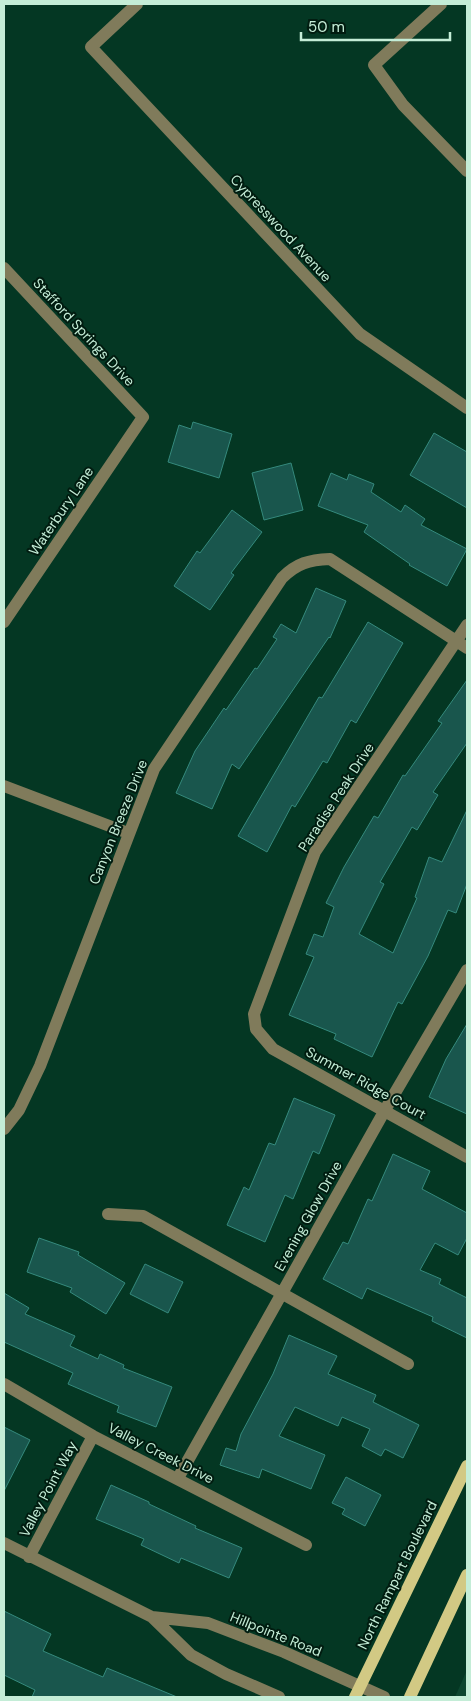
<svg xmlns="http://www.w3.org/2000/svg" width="471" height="1701" font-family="'DM Sans',sans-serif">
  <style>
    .built { fill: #0d462f }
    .building { fill: #19564d; stroke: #358a7d }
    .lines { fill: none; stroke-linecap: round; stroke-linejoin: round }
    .minor { stroke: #807b5b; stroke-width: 12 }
    .major { stroke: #d2c984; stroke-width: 12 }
    .labels { text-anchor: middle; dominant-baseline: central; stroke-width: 4; stroke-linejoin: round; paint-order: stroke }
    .street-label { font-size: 14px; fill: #c4edd7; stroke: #011c10 }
  </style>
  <rect width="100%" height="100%" fill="#043723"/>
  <path class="built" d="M467 1670V1697H455Z"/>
  <path class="building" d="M193 422 232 434 219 478 168 462 179 425 191 429Z
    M434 433 467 452V508L410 475Z
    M291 463 303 510 264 520 252 473Z
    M331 473 347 480 349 474 374 484 371 492 401 512 405 505 425 519 421 525 467 549 447 586 409 565 410 564 364 532 368 525 318 506Z
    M232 510 262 532 231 573 234 575 210 610 174 586 197 551 200 553Z
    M316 588 346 601 330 638 329 637 239 769 232 764 212 809 176 793 195 751 224 708 226 710 255 668 257 669 277 639 273 637 281 624 296 633Z
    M368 622 403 643 356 723 351 720 327 763 323 761 295 807 292 805 267 852 238 836 319 697 322 698Z
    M467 680V743L433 792 438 795 417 830 412 827 380 882 384 884 359 934 393 953 417 898 415 897 429 857 442 862 467 810V884L456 913 448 910 428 956 402 1004 398 1002 372 1057 334 1039 336 1034 289 1015 314 957 306 954 314 934 323 937 334 907 326 903 344 867 374 816 378 818 403 775 405 776 442 723 438 721Z
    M467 1024V1114L429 1097 446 1059Z
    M294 1098 335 1115 319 1154 313 1151 293 1199 285 1195 265 1242 227 1225 244 1187 249 1190 269 1143 275 1145Z
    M393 1154 430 1171 422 1189 467 1213V1238L458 1255 435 1243 420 1270 441 1279 439 1284 467 1298V1338L432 1321 433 1317 367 1288 362 1299 323 1279 343 1242 348 1244 368 1199 372 1201Z
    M39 1238 79 1252 78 1255 125 1283 106 1314 70 1292 72 1288 27 1272Z
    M145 1264 183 1282 168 1313 130 1294Z
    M4 1293 29 1308 25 1314 75 1336 70 1346 98 1359 100 1354 124 1365 123 1368 172 1387 156 1427 117 1412 119 1406 68 1384 73 1373 4 1342Z
    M289 1335 337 1356 328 1374 376 1395 373 1402 419 1425 403 1458 385 1449 381 1456 362 1446 370 1429 342 1417 338 1426 295 1407 279 1436 325 1455 311 1489 262 1469 259 1478 220 1465 226 1448 236 1451 241 1434 273 1374Z
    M4 1427 30 1440 4 1491Z
    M346 1477 381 1495 365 1526 342 1514 345 1509 332 1503Z
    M111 1485 149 1502V1504L196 1526 195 1528 242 1548 229 1578 181 1558 179 1563 141 1545 144 1539 96 1519Z
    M4 1611 51 1634 43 1651 103 1677 107 1668 177 1697H32L35 1690 4 1675Z"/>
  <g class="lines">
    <path class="minor" d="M137 4 91 47 360 334 467 408
      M441 4 374 65 403 105 467 171
      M4 268 143 417 4 622
      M467 625 315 852 254 1014 256 1029 273 1049 467 1157
      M4 786 128 833
      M4 1129 19 1110 40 1066 154 769 282 578C297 563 309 560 330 559L467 648
      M108 1214 143 1216 408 1364
      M4 1384 93 1436 306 1545
      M178 1478 385 1110 467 970
      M4 1543 152 1617 191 1655 226 1674 279 1697
      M29 1557 93 1436
      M152 1617 208 1623 284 1652 384 1697"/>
    <path class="major" d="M355 1697 467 1466
      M410 1697 467 1575"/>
  </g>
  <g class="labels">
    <g class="street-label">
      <text transform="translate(281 228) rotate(47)">Cypresswood Avenue</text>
      <text transform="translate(84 332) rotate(47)">Stafford Springs Drive</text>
      <text transform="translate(61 511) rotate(-56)">Waterbury Lane</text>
      <text transform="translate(336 797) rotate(-57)">Paradise Peak Drive</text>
      <text transform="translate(118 822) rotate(-68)">Canyon Breeze Drive</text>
      <text transform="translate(366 1083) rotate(29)">Summer Ridge Court</text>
      <text transform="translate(308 1216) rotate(-61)">Evening Glow Drive</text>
      <text transform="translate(161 1453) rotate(27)">Valley Creek Drive</text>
      <text transform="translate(48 1489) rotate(-62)">Valley Point Way</text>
      <text transform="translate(397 1575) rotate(-64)">North Rampart Boulevard</text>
      <text transform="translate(276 1634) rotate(22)">Hillpointe Road</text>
    </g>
  </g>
  <rect width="471" height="1701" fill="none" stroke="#c4edd7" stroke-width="10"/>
  <path d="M301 32v8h149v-8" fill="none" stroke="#c4edd7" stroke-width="2.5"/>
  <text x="308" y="32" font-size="15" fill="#c4edd7" stroke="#011c10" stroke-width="4" paint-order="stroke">50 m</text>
</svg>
